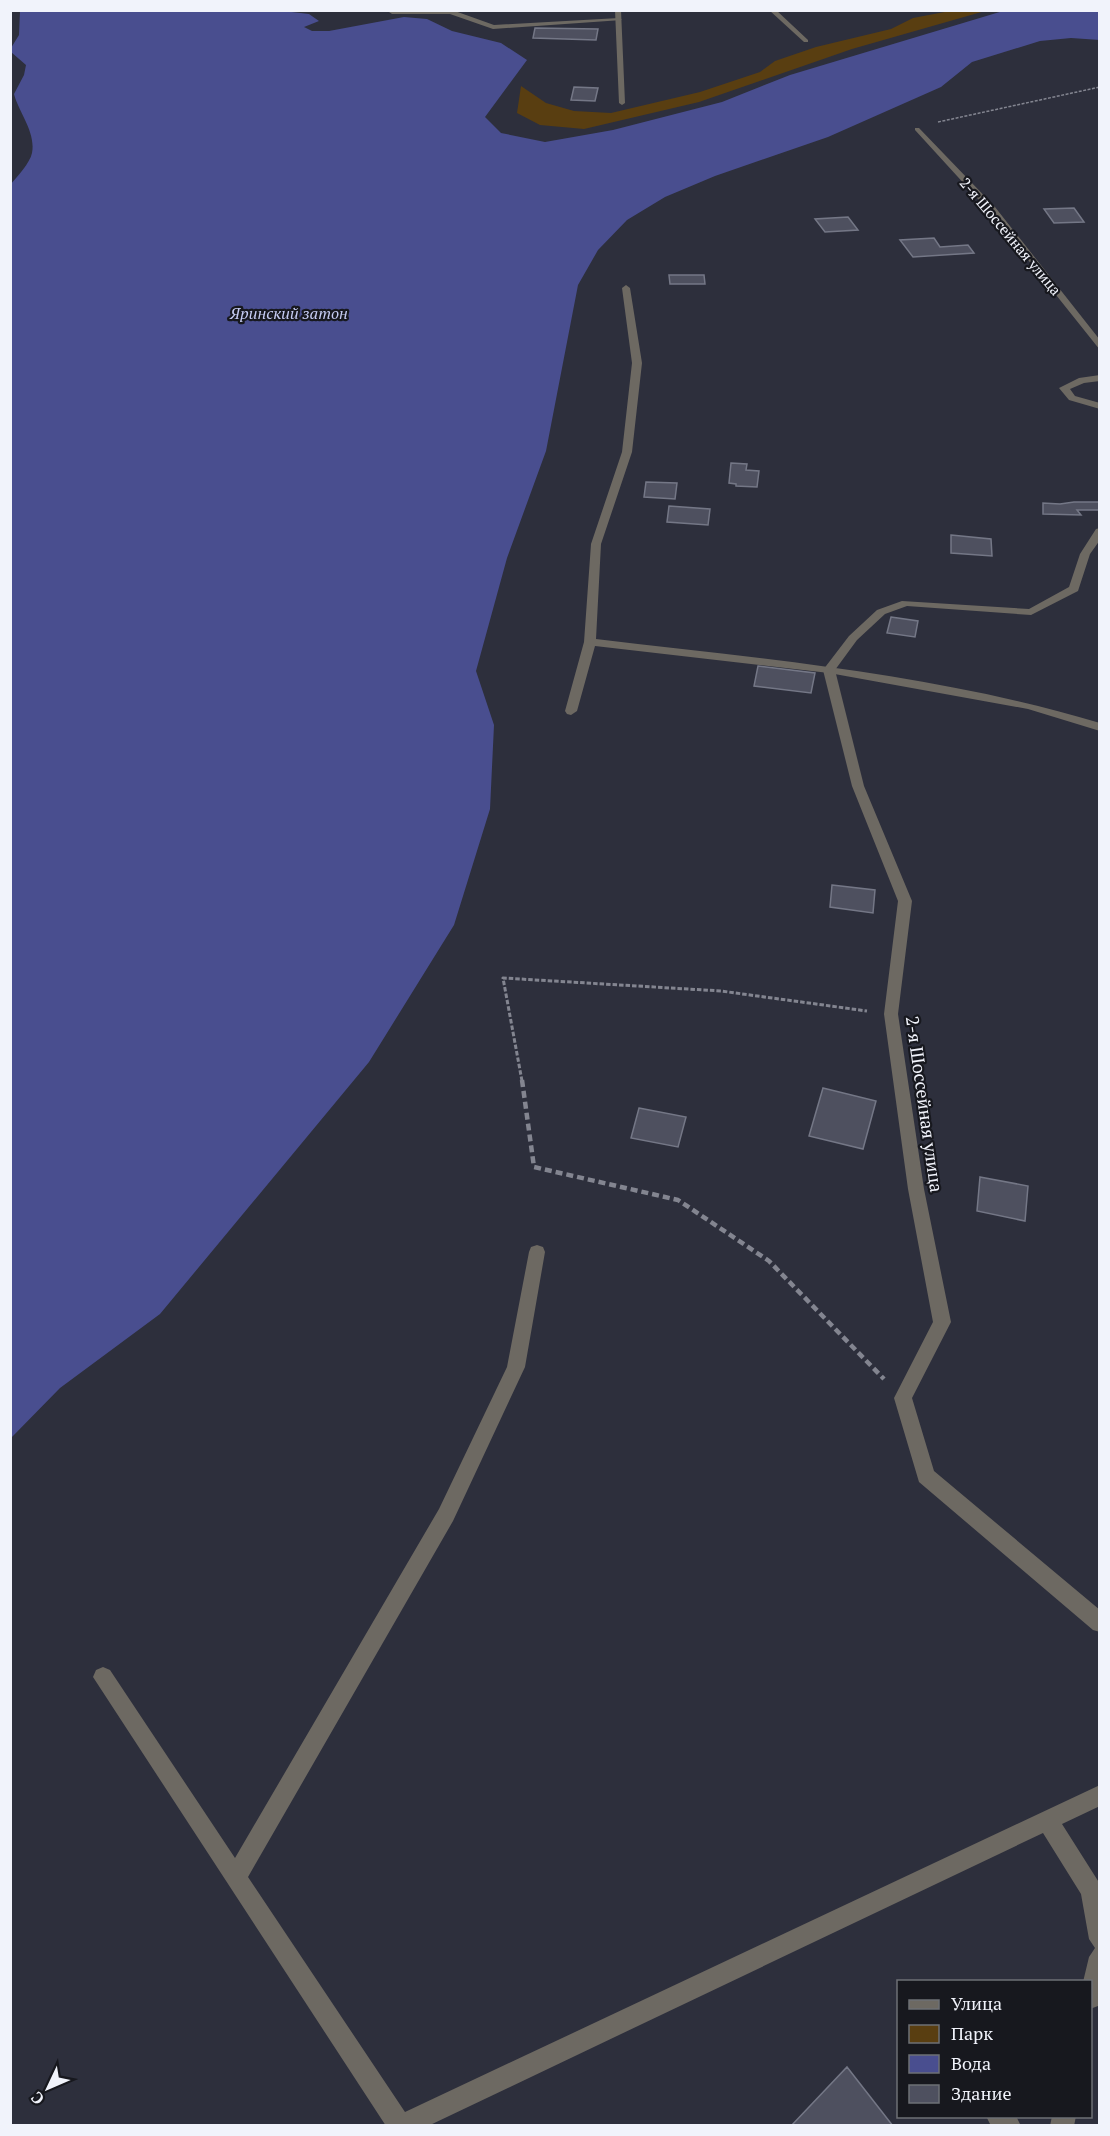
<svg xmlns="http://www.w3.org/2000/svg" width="1110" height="2136" font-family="'PT Serif',serif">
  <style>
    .green { fill: #593e11 }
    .water { fill: #494e8f }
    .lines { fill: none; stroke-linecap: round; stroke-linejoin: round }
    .stream { stroke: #494e8f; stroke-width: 4.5 }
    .building { fill: #4e505f; stroke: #747786; stroke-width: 1.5 }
    .path-far2 { stroke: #838590; stroke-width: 1.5; stroke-dasharray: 3 1.5; stroke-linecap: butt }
    .path-far1 { stroke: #838590; stroke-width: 3; stroke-dasharray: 4.5 2; stroke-linecap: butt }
    .path { stroke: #838590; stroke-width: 4.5; stroke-dasharray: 7 4; stroke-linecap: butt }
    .service { fill: #6d6962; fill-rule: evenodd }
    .minor { fill: #6d6962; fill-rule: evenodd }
    .labels { text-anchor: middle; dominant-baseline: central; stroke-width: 4.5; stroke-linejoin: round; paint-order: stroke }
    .far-street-label { font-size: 15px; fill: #f1f3fb; stroke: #17181e }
    .far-water-label { font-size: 16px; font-style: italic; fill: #c6ccf3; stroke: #17181e }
    .street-label { font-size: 18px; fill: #f1f3fb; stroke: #17181e }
  </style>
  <rect width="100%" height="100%" fill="#2d2f3c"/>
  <path class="green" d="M950 11H985L852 49 699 102 584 129 540 125 517 113 521 86 546 103 574 111 611 113 700 92 760 72 775 61 816 47 891 29 913 18Z"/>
  <path class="water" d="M283 11 309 14 319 21 304 27 312 31H329L404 17 427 19 452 31 501 43 527 60 485 117 501 133 545 142 613 130 722 102 790 75 1003 11H1099L1100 40 1071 38 1040 41 972 62 941 87 828 137 715 176 665 197 627 220 598 250 578 285 546 451 507 558 476 671 494 725 490 809 454 925 369 1062 160 1314 60 1388 11 1438 10 185C17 177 30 163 32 153 36 132 19 113 14 94L24 75 26 65 11 52V48L19 35 20 11Z"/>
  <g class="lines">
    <path class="stream" d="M286 11 289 10"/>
  </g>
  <path class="building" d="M535 28 598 29 596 40 533 38Z
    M574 87 598 88 595 101 571 100Z
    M1074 208 1084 222 1054 223 1044 209Z
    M848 217 858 230 825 232 815 219Z
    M934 238 940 247 968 245 974 253 913 257 900 240Z
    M669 275H704L705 284H670Z
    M731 463 747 464 746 470 759 471 757 487 736 486V484L729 483Z
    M646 482 677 483 675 499 644 497Z
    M1074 502H1100V510H1077L1081 515 1043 514V503L1060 504Z
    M669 506 710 509 708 525 667 522Z
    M951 535 991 539 992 556 951 553Z
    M891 617 918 621 915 637 887 633Z
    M758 666 815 673 811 693 754 686Z
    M832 885 875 890 873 913 830 907Z
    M823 1088 876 1101 863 1149 809 1136Z
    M639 1108 686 1117 678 1147 631 1138Z
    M980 1177 1028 1186 1025 1221 977 1211Z
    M847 2067 893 2126H791Z"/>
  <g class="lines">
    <path class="path-far2" d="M938 122 1100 87"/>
    <path class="path-far1" d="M522 1081 503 978 721 991 867 1011"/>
    <path class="path" d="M522 1080 534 1167 678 1200 769 1261 884 1379"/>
    <path class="service" d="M391 10H452L494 25 619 18 622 20 493 29 450 14H392L389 12Z
      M626 285 630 288 642 363 632 452 601 544 596 639C765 659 936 674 1100 723V731L1028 709 829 673 595 646 577 711 571 715 567 714 565 711 584 642 591 544 622 452 632 363 622 288Z
      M1100 375V381L1084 383 1070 389 1075 396 1100 403V409L1069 400 1059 388 1079 378Z
      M537 1245 543 1247 545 1252 525 1367 453 1521 248 1877 405 2112 1100 1785V1806L1062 1824 1100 1884 1098 2006 1090 2009V1982H1083L1089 1957 1095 1948 1089 1939 1081 1894 1043 1833 428 2126H386L93 1677 96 1670 103 1667 110 1670 235 1858 439 1509 507 1367 529 1252 531 1247Z
      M986 2116H1016L1021 2126H991Z
      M1052 2116H1076L1074 2126H1050Z"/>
    <path class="minor" d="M615 10H621L625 103 622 105 619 103Z
      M769 10H776L808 40V42H804Z
      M915 128H919L995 207 1100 340V350L989 211 915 130Z
      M1100 528V540L1090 554 1078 591 1031 615 907 606 885 614 857 640 835 670 864 786 912 901 898 1014 924 1189 951 1322 912 1398 934 1471 1100 1610V1632L1093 1630 919 1482 894 1398 933 1322 908 1189 884 1014 898 901 852 786 823 670 849 636 877 610 902 601 1029 609 1069 587 1080 554 1096 529Z"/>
  </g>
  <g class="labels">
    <g class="far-street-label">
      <text transform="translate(1011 236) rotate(50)">2-я Шоссейная улица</text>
    </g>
    <g class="far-water-label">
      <text x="289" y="313">Яринский затон</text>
    </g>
    <g class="street-label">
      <text transform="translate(925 1104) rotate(82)">2-я Шоссейная улица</text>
    </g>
  </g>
  <rect width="1110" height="2136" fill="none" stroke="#f1f3fb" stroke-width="24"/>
  <rect x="897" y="1980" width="195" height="138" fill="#17181e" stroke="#6e7076" stroke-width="1.5"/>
  <rect x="909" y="2000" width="30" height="9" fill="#6d6962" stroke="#6e7076" stroke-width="1.5"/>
  <text x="951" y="2010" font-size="18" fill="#f1f3fb">Улица</text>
  <rect x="909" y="2025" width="30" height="18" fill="#593e11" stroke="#6e7076" stroke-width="1.5"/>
  <text x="951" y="2040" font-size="18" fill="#f1f3fb">Парк</text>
  <rect x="909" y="2055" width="30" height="18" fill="#494e8f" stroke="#6e7076" stroke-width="1.5"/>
  <text x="951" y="2070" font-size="18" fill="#f1f3fb">Вода</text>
  <rect x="909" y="2085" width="30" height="18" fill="#4e505f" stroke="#6e7076" stroke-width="1.5"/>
  <text x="951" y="2100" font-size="18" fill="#f1f3fb">Здание</text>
  <g transform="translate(48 2088) rotate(226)" stroke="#17181e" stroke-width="4.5" paint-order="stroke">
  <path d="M0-4.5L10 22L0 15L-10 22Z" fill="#f1f3fb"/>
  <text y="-9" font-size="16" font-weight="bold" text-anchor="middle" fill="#f1f3fb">С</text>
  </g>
</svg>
